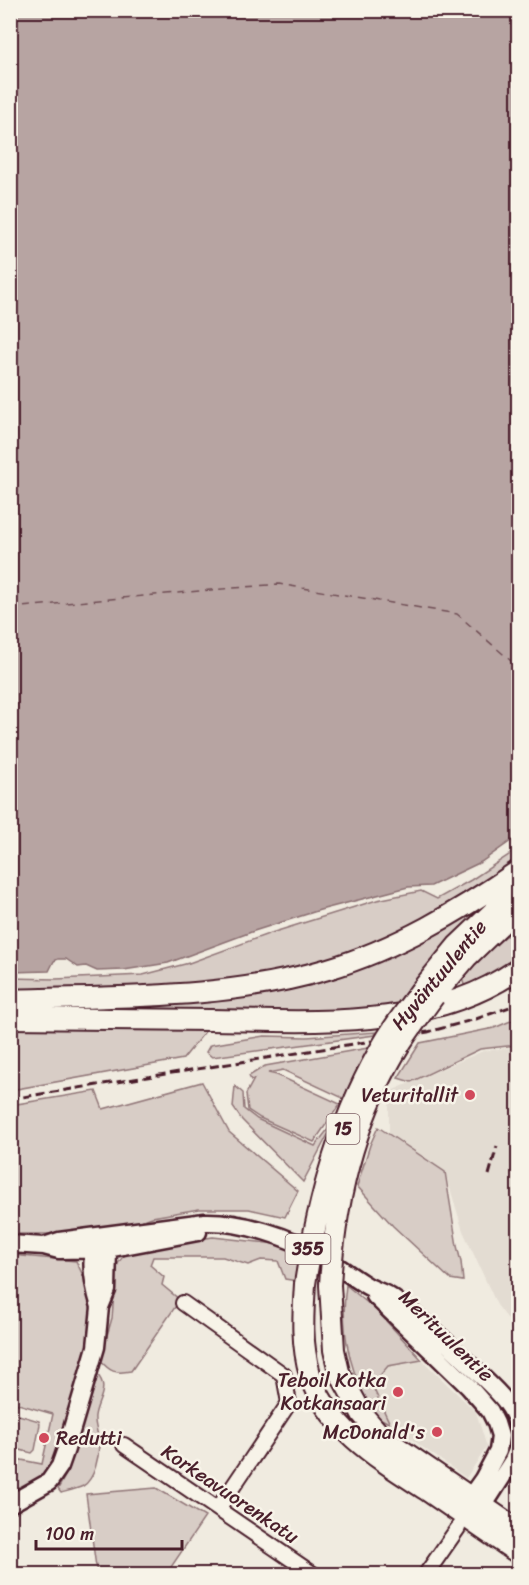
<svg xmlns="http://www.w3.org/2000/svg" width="529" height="1585" font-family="Sriracha,sans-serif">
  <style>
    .built { fill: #e3dcd2 }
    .green { fill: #d8cdc6; stroke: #917678; stroke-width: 1.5 }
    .water { fill: #b7a4a2; stroke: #8b6f72; stroke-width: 1.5 }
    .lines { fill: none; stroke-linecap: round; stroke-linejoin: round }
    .ferry { stroke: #704e55; stroke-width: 1.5; stroke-dasharray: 8 6; stroke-linecap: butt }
    .minor-casing { stroke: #4a1f2b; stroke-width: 18 }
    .major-casing { stroke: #4a1f2b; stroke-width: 21 }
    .highway-casing { stroke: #4a1f2b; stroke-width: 24 }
    .minor { stroke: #f7f3e8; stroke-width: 14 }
    .major { stroke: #f7f3e8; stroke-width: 16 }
    .highway { stroke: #f7f3e8; stroke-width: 20 }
    .rail { stroke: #4a1f2b; stroke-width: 3; stroke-dasharray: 9 4.5; stroke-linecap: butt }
    .highway-bridge-casing { stroke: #4a1f2b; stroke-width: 24; stroke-linecap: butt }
    .highway-bridge { stroke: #f7f3e8; stroke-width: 20 }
    .poi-dot { fill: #d1495b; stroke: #f7f3e8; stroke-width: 2 }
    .labels { text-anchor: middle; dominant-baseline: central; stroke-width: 5; stroke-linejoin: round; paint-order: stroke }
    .shield { fill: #f7f3e8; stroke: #7e5f64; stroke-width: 1.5 }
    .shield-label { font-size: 18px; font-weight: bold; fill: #4a1f2b }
    .street-label { font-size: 20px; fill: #4a1f2b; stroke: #f7f3e8 }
    .poi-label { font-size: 20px; fill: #4a1f2b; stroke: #f7f3e8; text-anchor: end }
  </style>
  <rect width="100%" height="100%" fill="#f0ebe0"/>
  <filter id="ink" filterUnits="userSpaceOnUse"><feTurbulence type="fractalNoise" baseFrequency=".0167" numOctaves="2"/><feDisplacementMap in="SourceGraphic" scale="12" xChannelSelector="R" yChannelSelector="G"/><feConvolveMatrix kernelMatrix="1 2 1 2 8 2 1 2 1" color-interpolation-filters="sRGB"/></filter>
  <g filter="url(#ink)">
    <path class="built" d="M518 1047V1332L497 1305 463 1231 445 1172 389 1135V1092L483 1051Z
      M422 1360 476 1412 487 1447 466 1478 390 1424 372 1385 387 1366Z"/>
    <path class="green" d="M518 849V863L396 937 314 967 202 987 11 994 10 978 56 979 143 975 189 963 271 933 377 900 421 891 437 899 471 880Z
      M493 897 443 949 396 1010 347 1013H11L10 1008 234 998Z
      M518 926V956L465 988 462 978 480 958Z
      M518 1018V1045L480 1049 411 1082 398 1078 420 1043 494 1028Z
      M11 1028 207 1029 183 1059 11 1090Z
      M376 1032 375 1035 212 1057 206 1052 210 1045 264 1036 307 1037Z
      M368 1048 347 1090 345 1099 283 1070 268 1073 277 1075 340 1104 314 1142 260 1118 248 1110 246 1094 254 1079 251 1080 249 1076 265 1066Z
      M202 1082 229 1132 298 1191 285 1217 249 1209H199L152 1217 122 1228 70 1234H11V1105L96 1091 103 1109Z
      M235 1086 243 1093 244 1109 257 1119 315 1146 336 1119 303 1182 242 1120 233 1107Z
      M378 1127 445 1172 457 1246 461 1262 463 1281 450 1279 393 1226 357 1186 370 1145Z
      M213 1237 276 1244 299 1254 297 1281 285 1279 278 1261 261 1260 248 1265 223 1257H153L150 1265 164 1277 162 1285 180 1300 131 1371C115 1374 110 1372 100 1360L112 1318 116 1268C118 1264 120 1259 124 1256 140 1245 192 1240 213 1237Z
      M11 1255 76 1261 92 1294V1328L55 1464 43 1476 11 1494V1458L42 1464 53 1414 11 1402Z
      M346 1285 376 1310 422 1360 388 1366 372 1385 390 1424C386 1421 381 1419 377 1417 370 1411 365 1398 361 1389 346 1355 341 1322 346 1285Z
      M96 1373C111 1388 97 1400 95 1416 94 1426 99 1434 99 1444 99 1456 95 1479 83 1486 77 1489 68 1491 61 1493L58 1489 69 1469Z
      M12 1413 39 1421 40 1424 35 1450 32 1453 11 1448Z
      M156 1488 205 1517 171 1567 181 1574H97L86 1494Z"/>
    <path class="water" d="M10 11H518V836L481 862 431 886 408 887 320 910 254 931 168 963 124 970 97 971 86 966 78 967 66 959H58L54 961 49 971 11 972Z"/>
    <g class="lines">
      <path class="ferry" d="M10 608 279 584 457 614 518 667"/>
      <g class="minor-casing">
        <path id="minor" d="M183 1303 284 1375 289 1403 218 1509
          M124 1445 313 1574
          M426 1574 458 1528"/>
      </g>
      <g class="major-casing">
        <path id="major" d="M97 1241C88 1259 94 1287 100 1307
          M10 1244 44 1246 59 1250 108 1249 198 1232
          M44 1246 59 1241 205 1222C241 1221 291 1237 322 1256 336 1265 350 1275 364 1284 372 1290 384 1292 392 1298 422 1319 449 1345 475 1370 491 1386 514 1404 518 1427
          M375 1296 469 1387 490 1411 496 1423 500 1436 498 1451 483 1479 463 1507
          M10 1504 49 1482 60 1466 66 1449 96 1347 100 1307 107 1290 108 1249 99 1237
          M477 1516 513 1460 518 1448"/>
      </g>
      <g class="highway-casing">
        <path id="highway" d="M421 990 457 946 518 888
          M434 996 467 957 518 908
          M10 1000C117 996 225 1000 328 969 396 949 460 911 518 871
          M10 1018C77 1019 144 1019 210 1020 313 1021 430 1031 518 969
          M305 1284C303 1315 301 1344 310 1374 328 1430 382 1461 428 1491 458 1512 488 1532 518 1553
          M330 1285 334 1350 339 1372 362 1414 381 1436 518 1530"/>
      </g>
      <use href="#minor" class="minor"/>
      <use href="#major" class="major"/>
      <use href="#highway" class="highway"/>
      <path class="rail" d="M10 1099 428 1032 476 1019 518 1004
        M489 1175 497 1146"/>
      <g class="highway-bridge-casing">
        <path id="highway-bridge" d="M305 1284C318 1198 341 1113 387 1038 397 1022 409 1006 421 990
          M330 1285C335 1200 356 1114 402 1041 412 1026 423 1011 434 996"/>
      </g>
      <use href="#highway-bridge" class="highway-bridge"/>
    </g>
  </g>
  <g class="poi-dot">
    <circle cx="470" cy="1095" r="6"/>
    <circle cx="398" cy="1392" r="6"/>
    <circle cx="437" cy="1432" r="6"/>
    <circle cx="44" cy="1438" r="6"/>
  </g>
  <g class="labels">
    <g class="shield">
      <rect x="326.5" y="1114" width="33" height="30" rx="4.5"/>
      <rect x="285.5" y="1234" width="45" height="30" rx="4.5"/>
    </g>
    <g class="shield-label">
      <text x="343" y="1129">15</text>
      <text x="308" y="1249">355</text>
    </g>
    <g class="street-label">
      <text transform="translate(439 975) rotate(-50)">Hyväntuulentie</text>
      <text transform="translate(446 1336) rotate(44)">Merituulentie</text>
      <text transform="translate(230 1494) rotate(34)">Korkeavuorenkatu</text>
    </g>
    <g class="poi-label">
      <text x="458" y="1095">Veturitallit</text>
      <text x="386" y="1380">Teboil Kotka<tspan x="386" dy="23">Kotkansaari</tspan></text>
      <text x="425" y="1432">McDonald's</text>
      <text x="56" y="1438" text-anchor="start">Redutti</text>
    </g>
  </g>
  <rect width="529" height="1585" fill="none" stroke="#f7f3e8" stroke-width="36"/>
  <rect x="18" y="18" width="493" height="1549" fill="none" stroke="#4a1f2b" stroke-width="2" filter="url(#ink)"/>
  <path d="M36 1540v9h146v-9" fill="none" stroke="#4a1f2b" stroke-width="3"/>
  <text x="45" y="1540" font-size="18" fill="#4a1f2b" stroke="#f7f3e8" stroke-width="4.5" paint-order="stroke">100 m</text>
</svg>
